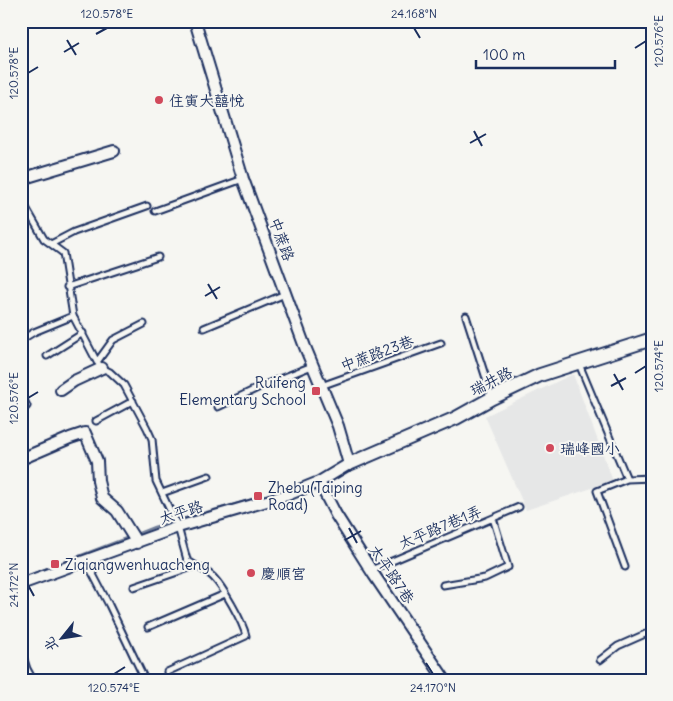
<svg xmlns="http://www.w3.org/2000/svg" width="673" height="701" font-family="Delius,'LXGW WenKai TC',sans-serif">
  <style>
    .built { fill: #e6e7e7 }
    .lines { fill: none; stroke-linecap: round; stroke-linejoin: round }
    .stream { stroke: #717e99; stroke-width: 2.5 }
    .service-casing { stroke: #1b2f5e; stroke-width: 9 }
    .minor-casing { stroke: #1b2f5e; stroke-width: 14 }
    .tertiary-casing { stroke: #1b2f5e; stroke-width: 16 }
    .service { stroke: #f6f6f2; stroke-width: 5 }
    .minor { stroke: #f6f6f2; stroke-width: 10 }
    .tertiary { stroke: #f6f6f2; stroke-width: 12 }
    .ticks { fill: none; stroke: #1b2f5e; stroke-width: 2 }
    .poi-dot { fill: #d1495b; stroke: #f6f6f2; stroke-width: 2 }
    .labels { text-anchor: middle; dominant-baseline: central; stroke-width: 4; stroke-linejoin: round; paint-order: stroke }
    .poi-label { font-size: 15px; fill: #1b2f5e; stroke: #f6f6f2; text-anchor: start }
    .street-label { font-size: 15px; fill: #1b2f5e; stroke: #f6f6f2 }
    .neatline { fill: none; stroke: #1b2f5e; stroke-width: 2 }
    .ticks-label { font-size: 12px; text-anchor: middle; fill: #1b2f5e }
  </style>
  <rect width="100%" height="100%" fill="#f6f6f2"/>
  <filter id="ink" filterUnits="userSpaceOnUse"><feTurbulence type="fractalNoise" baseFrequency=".02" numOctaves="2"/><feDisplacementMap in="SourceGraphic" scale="10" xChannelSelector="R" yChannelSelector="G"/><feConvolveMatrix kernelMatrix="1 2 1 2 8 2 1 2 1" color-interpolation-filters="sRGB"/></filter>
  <g filter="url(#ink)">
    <path class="built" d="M573 374 613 481 526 510 485 416Z"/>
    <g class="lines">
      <path class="stream" d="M336 504 398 602
        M134 535 154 527 292 488
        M27 576 129 537"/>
      <g class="service-casing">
        <path id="service" d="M21 199 44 239 63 253 73 316 97 362 102 368 110 372 124 385 147 428 152 439 156 481 178 527 187 560C195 566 206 570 213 577 223 587 243 622 246 636L167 672
          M155 211 243 179
          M51 244 74 232 147 206
          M67 287 158 257
          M466 316 492 397
          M204 328 285 294
          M21 340 34 332 73 316
          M47 356 83 333
          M97 362 113 340 144 324
          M579 364 627 479
          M321 386 441 343
          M21 394 27 406 21 412
          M218 407 262 386 312 366
          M96 421 133 401
          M162 493 209 476
          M86 561 109 605 145 680
          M625 567 597 491 627 479 652 478
          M371 570 519 507
          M443 585 485 578 508 567 493 518
          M134 587 195 566
          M148 627 225 594
          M21 650 27 669 33 680
          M600 660 618 646 652 631"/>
      </g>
      <g class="minor-casing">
        <path id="minor" d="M21 179 114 151
          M61 390 74 381 102 368
          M21 459 70 438 85 433 97 461 98 481 102 498 117 511 137 543
          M319 482 336 515 374 575 445 680
          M21 584 178 527 287 495 319 482 349 464 338 426 305 347 243 179 195 21"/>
      </g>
      <g class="tertiary-casing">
        <path id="tertiary" d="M349 464 456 418 492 398 540 375 652 339"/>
      </g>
      <use href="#service" class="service"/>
      <use href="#minor" class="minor"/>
      <use href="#tertiary" class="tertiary"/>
    </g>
  </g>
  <path class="ticks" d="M414 28 420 38M96 34 107 28M67 40 76 55M635 48 646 41M64 52 79 43M28 73 38 67M474 131 482 146M470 143 486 134M208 284 217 299M205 296 220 287M635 373 646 366M614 374 623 390M611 386 626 378M28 398 38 392M349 528 357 543M345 540 361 531M28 585 34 596M426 663 433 674M114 674 125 667"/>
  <g class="poi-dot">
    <circle cx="159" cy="100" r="5"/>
    <rect x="311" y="386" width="10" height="10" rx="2.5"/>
    <circle cx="550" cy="448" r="5"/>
    <rect x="253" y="491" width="10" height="10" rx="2.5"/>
    <rect x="50" y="559" width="10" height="10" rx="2.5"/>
    <circle cx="251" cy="573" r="5"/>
  </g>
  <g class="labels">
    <g class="poi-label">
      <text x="169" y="100">住寅大囍悅</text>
      <text x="306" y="382" text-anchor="end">Ruifeng<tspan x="306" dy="17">Elementary School</tspan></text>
      <text x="560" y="448">瑞峰國小</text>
      <text x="268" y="487">Zhebu(Taiping<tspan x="268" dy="17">Road)</tspan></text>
      <text x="65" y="564">Ziqiangwenhuacheng</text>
      <text x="261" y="573">慶順宮</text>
    </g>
    <g class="street-label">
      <text transform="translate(282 239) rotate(70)">中蔗路</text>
      <text transform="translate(377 353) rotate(-20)">中蔗路23巷</text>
      <text transform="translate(491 381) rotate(-27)">瑞井路</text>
      <text transform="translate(181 512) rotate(-18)">太平路</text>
      <text transform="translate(440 527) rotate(-23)">太平路7巷1弄</text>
      <text transform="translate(392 574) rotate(56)">太平路7巷</text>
    </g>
  </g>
  <rect width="673" height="701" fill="none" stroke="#f6f6f2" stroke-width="55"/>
  <g transform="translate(62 638) rotate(240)" stroke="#f6f6f2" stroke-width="4" paint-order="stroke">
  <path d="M0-4L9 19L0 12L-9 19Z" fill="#1b2f5e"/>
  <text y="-8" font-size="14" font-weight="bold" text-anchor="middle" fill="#1b2f5e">北</text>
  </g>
  <path d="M476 60v8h139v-8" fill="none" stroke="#1b2f5e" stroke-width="2.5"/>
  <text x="483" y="60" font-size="15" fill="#1b2f5e" stroke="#f6f6f2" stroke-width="4" paint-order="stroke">100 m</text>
  <rect x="28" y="28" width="618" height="646" class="neatline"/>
  <g class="ticks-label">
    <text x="107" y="18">120.578°E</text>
    <text x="414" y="18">24.168°N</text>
    <text transform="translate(659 41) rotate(-90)" y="4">120.576°E</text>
    <text transform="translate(14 73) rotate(-90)" y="4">120.578°E</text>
    <text transform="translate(659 366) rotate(-90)" y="4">120.574°E</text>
    <text transform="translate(14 398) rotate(-90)" y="4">120.576°E</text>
    <text transform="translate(14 585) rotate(-90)" y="4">24.172°N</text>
    <text x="114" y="692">120.574°E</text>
    <text x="433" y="692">24.170°N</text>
  </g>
</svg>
